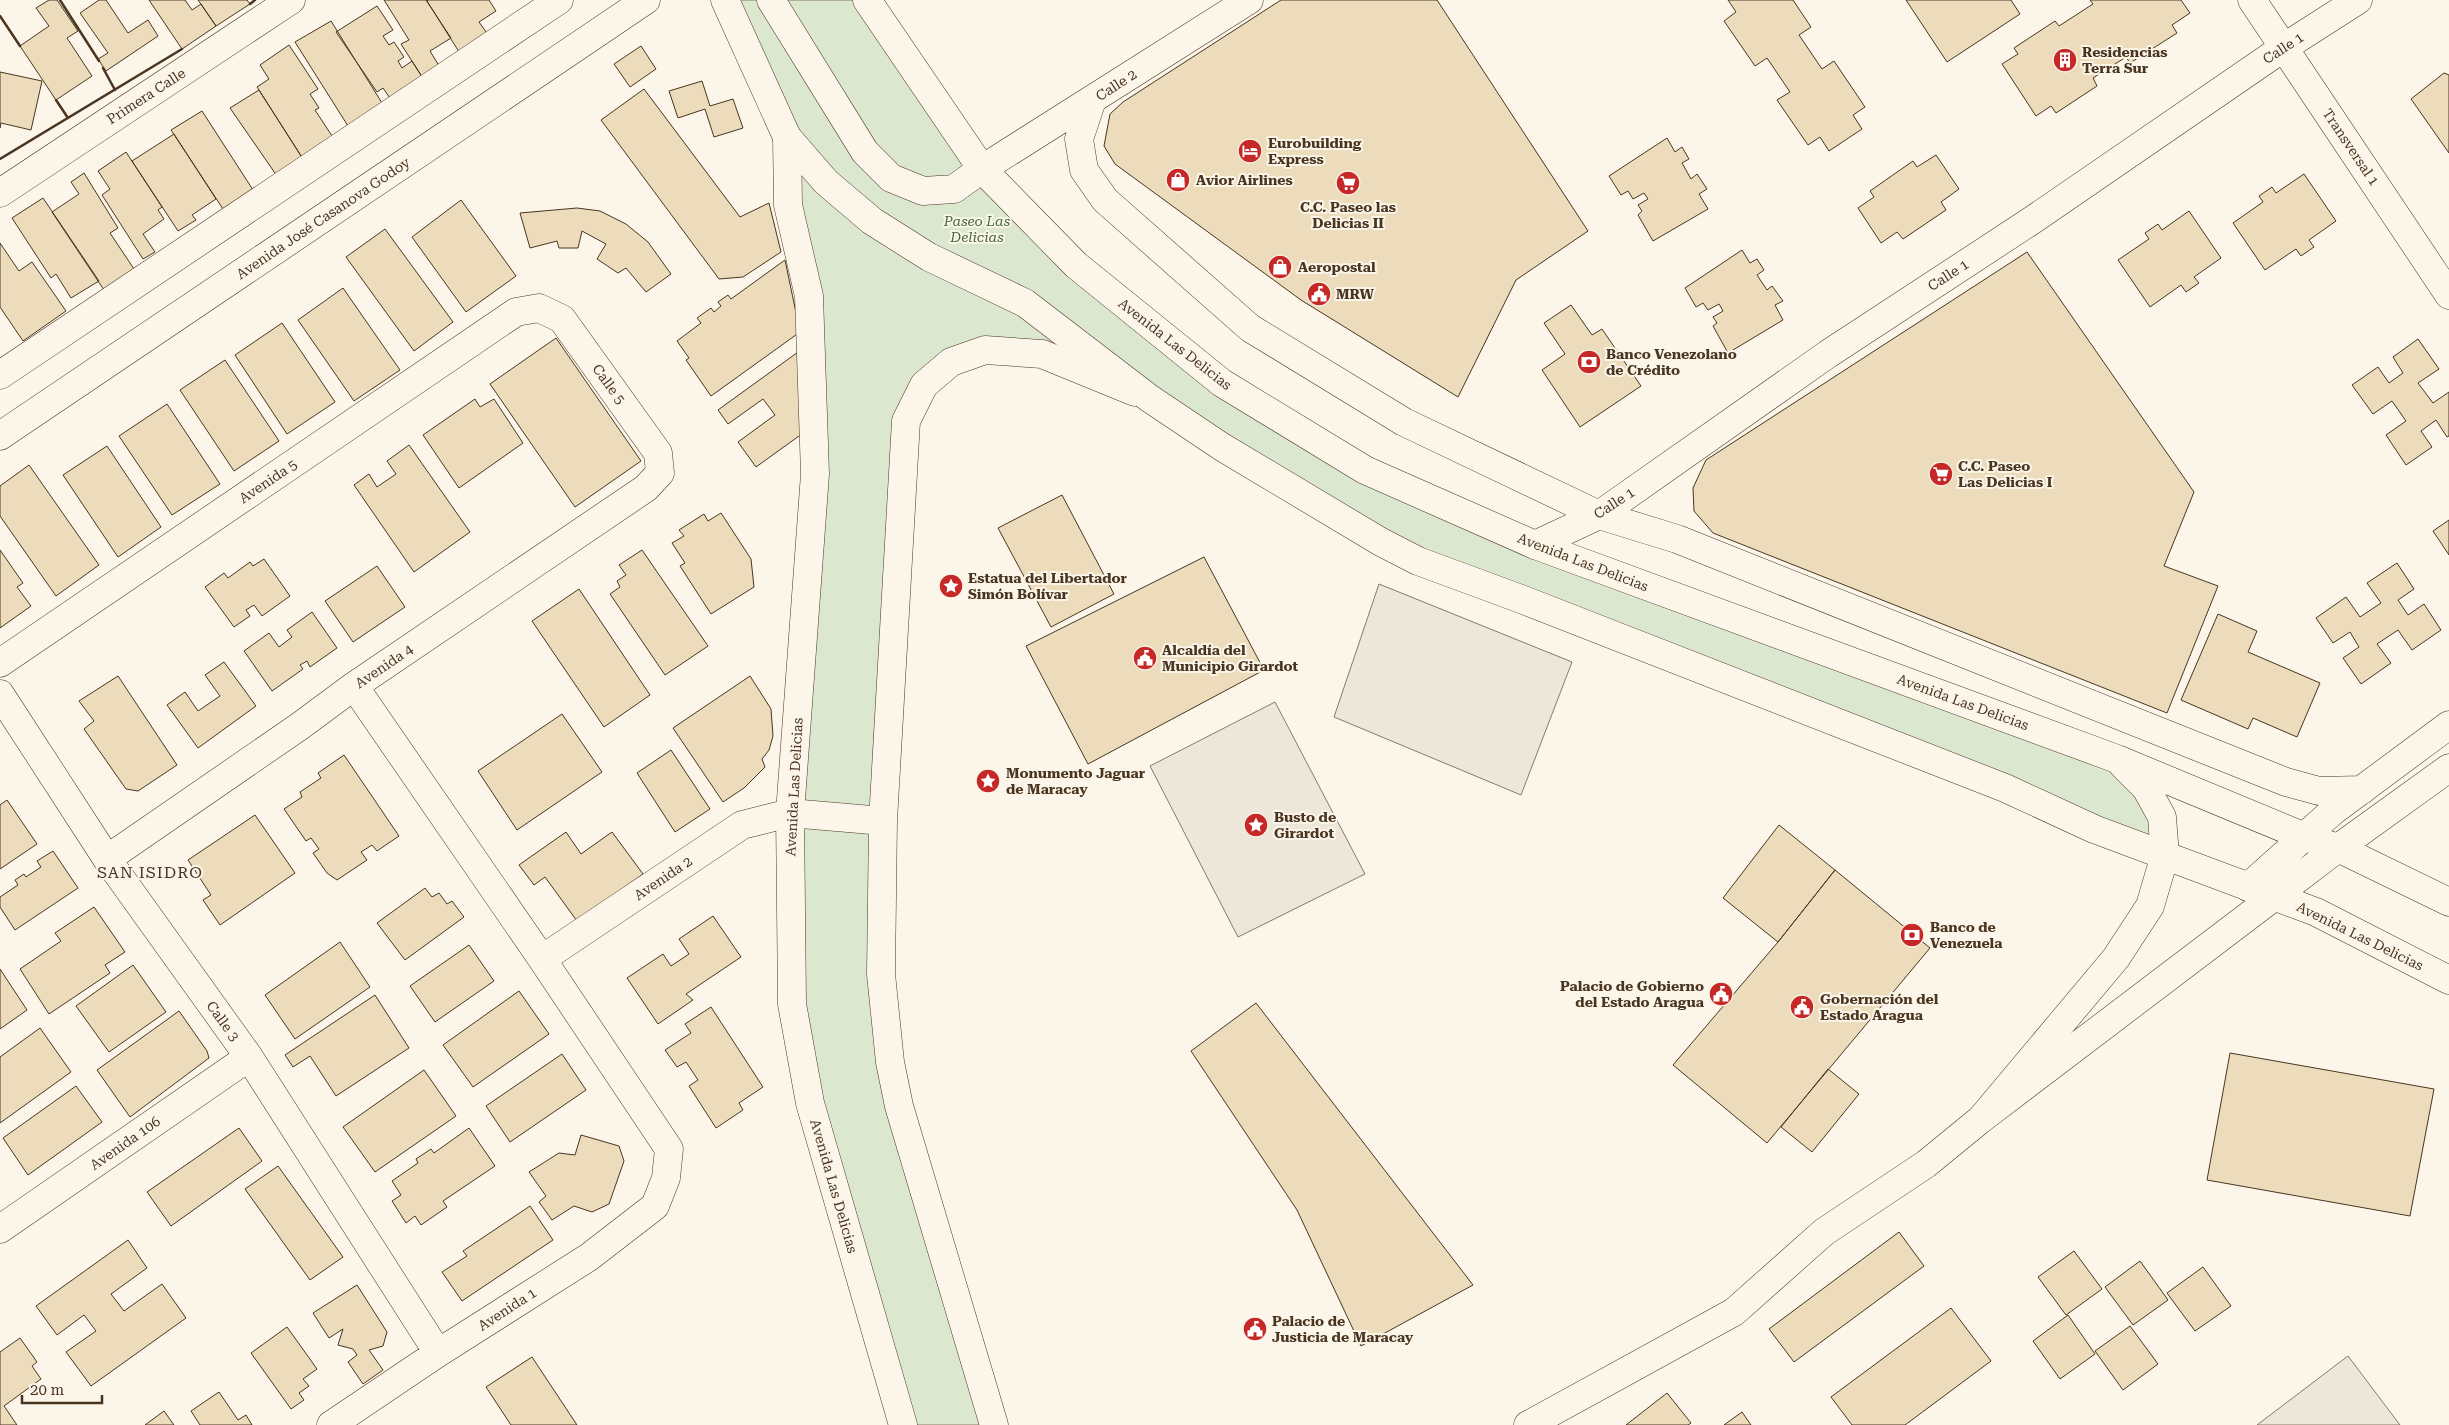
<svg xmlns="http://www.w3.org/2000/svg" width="2449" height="1425" font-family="'Roboto Serif',serif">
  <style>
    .green { fill: #dce7d0; stroke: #887966 }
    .parking { fill: #ede7d9; stroke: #887966 }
    .building { fill: #ecdcbc; stroke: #4a3520 }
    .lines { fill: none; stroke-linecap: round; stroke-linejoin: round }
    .minor-casing { stroke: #4a3520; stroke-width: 29 }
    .major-casing { stroke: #4a3520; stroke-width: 29 }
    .minor { stroke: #fbf6e9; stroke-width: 28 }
    .major { stroke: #fbf6e9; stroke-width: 28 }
    .wall { stroke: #4a3520; stroke-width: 2.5 }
    .labels { text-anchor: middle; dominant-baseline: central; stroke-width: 4; stroke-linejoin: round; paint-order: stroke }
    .street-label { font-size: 14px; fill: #4a3520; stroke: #fbf6e9 }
    .poi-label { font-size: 14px; font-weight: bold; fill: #4a3520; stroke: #fbf6e9; text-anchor: start }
    .park-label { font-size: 14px; font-style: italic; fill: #436837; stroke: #fbf6e9 }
    .quarter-label { font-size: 16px; letter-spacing: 1px; fill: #4a3520; stroke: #fbf6e9 }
  </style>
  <rect width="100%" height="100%" fill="#fbf6e9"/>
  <path class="green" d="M725 0H867L1076 265 1365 470 2117 759 2146 788 2165 855 1521 599 1042 354 951 362 906 421 888 1042 994 1425H903L792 1004 815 474 787 137Z"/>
  <path class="parking" d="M1379 584 1572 662 1521 795 1334 717Z
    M1275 702 1365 874 1238 937 1150 766Z
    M2348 1356 2400 1425H2257Z"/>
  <path class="building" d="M49 0H57L78 31 67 38 92 76 56 100 20 46 49 26 36 8Z
    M99 0H106L128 33 148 20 158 36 106 71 98 59 108 53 80 13Z
    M149 0H185L192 10 201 4 216 26 182 49Z
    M198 0H247L250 4 216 26Z
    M384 0H426L451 38 430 51 441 69 424 80 401 44 409 40Z
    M428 0H489L496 11 479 22 489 36 461 55 427 1Z
    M1281 0H1437L1588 231 1516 280 1458 397 1301 300 1115 164 1104 146 1110 114 1123 102Z
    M1728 0H1793L1811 27 1799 35 1822 69 1834 61 1865 107 1853 115 1862 129 1829 151 1820 137 1808 145 1777 100 1790 92 1767 58 1755 66 1724 21 1736 12Z
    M1906 0H2011L2020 14 1947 62Z
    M2090 0H2181L2190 13 2172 25 2177 33 2130 63 2126 57 2093 78 2097 86 2056 113 2051 106 2036 116 2002 64 2018 54 2014 48 2055 21 2059 26 2093 4Z
    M377 6 393 30 383 36 389 45 394 42 404 57 398 61 402 68 412 61 424 80 392 101 383 88 377 92 336 32Z
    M331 21 382 103 348 126 295 42Z
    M289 45 318 89 310 94 319 108 315 110 334 139 303 159 257 87 269 79 260 65Z
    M641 46 656 69 630 87 614 64Z
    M0 72 42 81 31 130 1 123 0 128Z
    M2444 73 2449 75V153L2411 99Z
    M702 81 710 106 733 99 743 128 714 137 705 109 678 118 669 91Z
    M644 89 740 217 769 203 781 252 743 277 719 279 601 120Z
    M259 90 303 159 277 176 230 108Z
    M202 111 255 193 225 212 171 130Z
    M174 134 216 199 192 215 196 220 178 231 132 161Z
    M1667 138 1675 152 1682 147 1689 159 1682 163 1691 179 1697 174 1707 189 1699 194 1708 209 1653 241 1638 215 1642 211 1638 205 1648 199 1644 193 1633 199 1628 191 1621 195 1609 176Z
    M126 152 162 207 158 210 164 219 143 234 155 252 143 259 102 195 110 189 98 171Z
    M1936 155 1959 189 1941 202 1946 210 1903 239 1897 232 1881 243 1858 208 1874 197 1870 191 1913 161 1917 167Z
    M84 173 118 228 110 233 134 269 104 290 52 212 79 194 71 182Z
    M2304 174 2336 221 2309 240 2314 247 2301 256 2296 249 2265 270 2233 223 2263 202 2259 196 2272 187 2276 193Z
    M43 198 99 281 71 298 56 274 51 278 12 218Z
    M461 200 516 276 466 312 412 237Z
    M577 208 600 211 626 224 648 242 671 274 646 292 626 268 618 273 597 259 606 244 582 231 578 248H559L557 241 530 248 520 213Z
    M2189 211 2221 258 2194 277 2199 283 2186 292 2181 285 2150 307 2118 260 2149 239 2145 233 2158 224 2162 230Z
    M385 229 453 322 414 351 346 257Z
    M0 243 19 271 32 262 66 311 23 341 0 307Z
    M1742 250 1750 263 1757 259 1764 270 1757 275 1767 290 1772 286 1783 301 1775 305 1783 320 1728 353 1713 326 1717 323 1713 317 1723 311 1719 304 1708 310 1703 303 1696 307 1685 288Z
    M2027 252 2194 492 2164 566 2218 586 2167 713 1713 533 1694 511 1693 488 1706 460Z
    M785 260 800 332 711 396 686 360 689 358 677 341 701 323 697 318 711 308 714 312 721 306 718 302 728 295 731 299Z
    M343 288 400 370 354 401 298 320Z
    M1571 305 1592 335 1602 329 1641 386 1580 427 1542 370 1565 354 1544 323Z
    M282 323 335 402 287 434 235 355Z
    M556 338 641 461 575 507 490 384Z
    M2418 339 2439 369 2418 383 2433 403 2449 392V436L2447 437 2436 420 2421 431 2432 447 2406 465 2386 435 2406 421 2392 401 2373 414 2352 385 2378 367 2389 383 2403 373 2393 357Z
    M805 347 806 431 756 467 738 442 775 415 763 399 728 424 718 410Z
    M225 360 279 441 234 471 180 390Z
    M475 399 480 407 494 399 523 443 459 488 423 435Z
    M167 404 220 484 172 515 119 436Z
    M409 445 470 532 414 572 354 485 369 474 377 487 396 474 387 461Z
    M107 446 161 527 118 557 63 475Z
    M29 465 99 565 56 596 0 516V486Z
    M1062 495 1114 594 1051 627 998 528Z
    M721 513 751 559 754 587 711 614 680 566 685 563 672 543 684 536 679 530 704 514 708 521Z
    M2449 520V555L2433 531Z
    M0 550 23 583 17 587 31 606 0 628Z
    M642 550 708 646 665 675 610 594 620 587 617 581 626 575 619 565Z
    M1204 557 1264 670 1088 764 1026 646Z
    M264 559 290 596 262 616 254 605 246 610 250 616 234 627 205 587 224 573 228 578 250 562 253 566Z
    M2397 563 2414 589 2398 600 2408 615 2424 604 2441 630 2412 650 2398 630 2377 644 2391 663 2361 684 2343 658 2359 647 2350 632 2333 643 2316 618 2346 597 2360 617 2381 603 2367 583Z
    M377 566 405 607 353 642 325 601Z
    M579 589 650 695 604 727 532 621Z
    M312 612 337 648 310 667 307 661 300 665 303 669 272 691 244 651 269 633 279 647 292 637 287 630Z
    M2218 614 2257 631 2248 652 2320 683 2297 737 2253 718 2248 729 2181 700Z
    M224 662 256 706 198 748 167 705 185 692 198 711 220 696 205 675Z
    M118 676 177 765 138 791 126 789 84 729 94 721 79 701Z
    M750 676 771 709 773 736 769 750 762 759 765 767 744 788 723 802 673 728Z
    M562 714 602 772 517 830 478 771Z
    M671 750 710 809 675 832 637 773Z
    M344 755 399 836 377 851 372 845 361 852 367 860 337 880 327 873 313 853 319 849 311 838 306 841 284 809 302 797 300 792 321 778 318 773Z
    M7 800 37 844 0 869V805Z
    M255 815 295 873 220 925 203 900 211 895 188 860Z
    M1779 825 1835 870 1778 942 1723 898Z
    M566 832 581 854 612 832 643 874 577 921 545 877 534 885 519 865Z
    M53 851 78 888 15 930 0 907V897L18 885 15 880 24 874 26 877 41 867 37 861Z
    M1835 870 1930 948 1767 1143 1673 1065 1778 942Z
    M425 888 432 897 439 893 447 904 452 901 464 917 405 960 377 923Z
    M94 907 125 952 105 965 110 973 49 1014 20 969 61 941 55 933Z
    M713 916 741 957 686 994 693 1000 658 1024 627 978 663 954 671 966 689 954 679 939Z
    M340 942 370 987 295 1039 265 995Z
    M469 945 494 981 435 1022 410 986Z
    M133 965 166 1012 109 1052 76 1006Z
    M0 969 27 1010 0 1029Z
    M519 991 549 1034 473 1087 443 1045Z
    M375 995 409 1048 336 1096 310 1056 293 1067 285 1055Z
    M1256 1003 1473 1285 1361 1346 1297 1210 1191 1051Z
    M711 1007 763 1087 739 1103 743 1110 716 1128 689 1086 698 1080 686 1062 677 1067 665 1050 691 1033 685 1024Z
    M179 1011 207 1051 209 1058 130 1117 97 1070Z
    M40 1028 71 1072 0 1123V1057Z
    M2230 1053 2434 1089 2410 1216 2207 1180Z
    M562 1054 586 1090 510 1142 486 1106Z
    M1828 1069 1859 1094 1812 1152 1781 1127Z
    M424 1070 456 1116 375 1172 343 1127Z
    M76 1086 102 1122 28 1175 3 1138Z
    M239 1128 262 1161 171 1226 147 1192Z
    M469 1128 495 1166 443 1201 447 1207 421 1225 415 1216 406 1223 392 1201 401 1195 392 1181 418 1163 416 1159 431 1149 434 1153Z
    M581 1135 619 1146 624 1161 609 1204 592 1212 574 1206 552 1220 539 1202 546 1196 529 1172 559 1153 575 1155Z
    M278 1166 343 1257 310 1280 245 1189Z
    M530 1206 553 1240 462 1301 442 1272 467 1256 463 1251Z
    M1899 1232 1924 1266 1794 1362 1769 1329Z
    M128 1240 147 1268 111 1294 124 1311 162 1284 186 1318 91 1386 66 1352 96 1331 84 1315 57 1335 36 1306Z
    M2074 1251 2102 1289 2066 1315 2038 1277Z
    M2140 1261 2168 1300 2133 1325 2105 1287Z
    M2203 1267 2231 1306 2195 1331 2167 1293Z
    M357 1285 387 1332 383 1346 369 1350 383 1370 363 1384 348 1362 357 1355 353 1349 338 1345 343 1329 329 1338 313 1313Z
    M1951 1308 1991 1361 1905 1425H1852L1831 1397Z
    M2068 1315 2095 1354 2060 1379 2033 1341Z
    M2130 1326 2158 1364 2123 1390 2095 1351Z
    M287 1327 317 1369 303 1379 309 1386 299 1393 304 1400 291 1409 251 1353Z
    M20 1338 37 1362 32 1366 41 1379 4 1406 17 1425H0V1352Z
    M532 1357 577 1425H511L486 1387Z
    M219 1392 238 1420 246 1415 252 1425H200L191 1411Z
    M1667 1393 1691 1423 1688 1425H1626Z
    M164 1411 174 1425H145Z
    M1742 1412 1751 1425H1724Z"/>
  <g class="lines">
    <g class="minor-casing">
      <path id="minor" d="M2252 0 2449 295
        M1092 100 1079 139 1084 170 1105 200 1250 328 1404 422 1599 515 1677 539 2286 782 2319 791 2362 790
        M787 137 788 205 809 296 815 474 790 813 792 1004 810 1103 903 1425
        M982 169 1249 0
        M0 193 291 0
        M0 375 559 0
        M0 436 646 0
        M1535 545 1599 515 1828 354 2031 221 2283 48 2358 0
        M0 663 516 312 539 308 562 319 658 453 660 473 646 488 354 686 300 726 107 859
        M0 694 107 859 249 1057 438 1353
        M2248 887 2333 811 2449 725
        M542 959 742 825 790 813 883 821
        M0 1229 249 1057
        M331 1425 438 1353 589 1257 655 1206 666 1178 669 1149 542 959 354 686
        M994 1425 899 1106 890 1062 881 974 883 821 906 421 924 385 951 362 985 350 1042 354 1135 392
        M1528 1425 1734 1312 1824 1232 1926 1164 1981 1119 2338 848 2449 768"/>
    </g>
    <g class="major-casing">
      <path id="major" d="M725 0 787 137 826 182 872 221 929 257 1025 303 1149 398 1222 447 1381 542 1418 561 1521 599 2005 788 2094 829 2316 912 2449 980
        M771 0 865 152 891 178 923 191 954 189 982 169
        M867 0 982 169 1076 265 1222 383 1365 470 1535 545 2117 759 2305 837 2338 848 2449 902
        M1981 1119 2116 958 2150 906 2165 855 2162 817 2146 788 2123 765"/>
    </g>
    <use href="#minor" class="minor"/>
    <use href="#major" class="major"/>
    <path class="wall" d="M60 0 99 61
      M250 4 255 0
      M0 16 20 46
      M103 68 115 90
      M56 100 68 118
      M0 159 182 49"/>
  </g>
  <defs>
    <g id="building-disc" transform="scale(1.25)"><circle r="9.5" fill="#c62828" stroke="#fbf6e9"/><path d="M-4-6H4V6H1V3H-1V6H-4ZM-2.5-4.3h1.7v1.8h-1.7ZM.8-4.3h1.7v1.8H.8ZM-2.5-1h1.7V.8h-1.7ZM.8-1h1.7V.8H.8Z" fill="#fff"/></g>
    <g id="hotel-disc" transform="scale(1.25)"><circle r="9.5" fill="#c62828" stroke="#fbf6e9"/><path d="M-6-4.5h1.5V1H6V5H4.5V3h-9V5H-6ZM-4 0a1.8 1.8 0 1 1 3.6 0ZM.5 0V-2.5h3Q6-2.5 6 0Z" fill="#fff"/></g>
    <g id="shop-disc" transform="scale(1.25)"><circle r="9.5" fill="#c62828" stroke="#fbf6e9"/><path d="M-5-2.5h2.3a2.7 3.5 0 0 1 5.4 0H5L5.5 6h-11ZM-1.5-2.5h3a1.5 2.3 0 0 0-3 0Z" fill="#fff"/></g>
    <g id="supermarket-disc" transform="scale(1.25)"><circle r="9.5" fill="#c62828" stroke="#fbf6e9"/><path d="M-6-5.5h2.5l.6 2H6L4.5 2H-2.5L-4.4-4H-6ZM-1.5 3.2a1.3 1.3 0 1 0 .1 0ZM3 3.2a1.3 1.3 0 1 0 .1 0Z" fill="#fff"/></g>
    <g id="civic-disc" transform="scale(1.25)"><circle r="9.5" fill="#c62828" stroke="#fbf6e9"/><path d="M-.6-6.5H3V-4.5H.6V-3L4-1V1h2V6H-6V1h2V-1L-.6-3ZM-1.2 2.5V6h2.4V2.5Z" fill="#fff"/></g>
    <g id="bank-disc" transform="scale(1.25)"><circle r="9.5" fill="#c62828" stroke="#fbf6e9"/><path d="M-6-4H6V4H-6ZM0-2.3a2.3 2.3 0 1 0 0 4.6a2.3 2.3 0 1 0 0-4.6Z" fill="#fff"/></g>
    <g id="sight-disc" transform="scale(1.25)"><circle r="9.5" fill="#c62828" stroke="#fbf6e9"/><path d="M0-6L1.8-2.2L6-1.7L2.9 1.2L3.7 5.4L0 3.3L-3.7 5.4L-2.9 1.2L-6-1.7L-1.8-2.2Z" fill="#fff"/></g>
  </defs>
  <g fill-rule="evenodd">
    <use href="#building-disc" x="2065" y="60"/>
    <use href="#hotel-disc" x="1250" y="151"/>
    <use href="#shop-disc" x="1178" y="180"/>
    <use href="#supermarket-disc" x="1348" y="183"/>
    <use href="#shop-disc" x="1280" y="267"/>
    <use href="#civic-disc" x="1319" y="294"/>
    <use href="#bank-disc" x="1589" y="362"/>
    <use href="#supermarket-disc" x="1941" y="474"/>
    <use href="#sight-disc" x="951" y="586"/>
    <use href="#civic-disc" x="1145" y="658"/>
    <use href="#sight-disc" x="988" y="781"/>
    <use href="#sight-disc" x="1256" y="825"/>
    <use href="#bank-disc" x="1912" y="935"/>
    <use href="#civic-disc" x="1721" y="994"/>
    <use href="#civic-disc" x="1802" y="1007"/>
    <use href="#civic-disc" x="1255" y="1329"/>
  </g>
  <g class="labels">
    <g class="street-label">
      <text transform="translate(2283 48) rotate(-33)">Calle 1</text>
      <text transform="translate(1116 85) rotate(-33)">Calle 2</text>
      <text transform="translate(146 96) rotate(-33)">Primera Calle</text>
      <text transform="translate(2351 147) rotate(56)">Transversal 1</text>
      <text transform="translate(323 218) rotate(-34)">Avenida José Casanova Godoy</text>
      <text transform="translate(1948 275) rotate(-33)">Calle 1</text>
      <text transform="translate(1175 344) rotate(38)">Avenida Las Delicias</text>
      <text transform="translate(609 384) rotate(54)">Calle 5</text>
      <text transform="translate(268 481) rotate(-34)">Avenida 5</text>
      <text transform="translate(1614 503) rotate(-33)">Calle 1</text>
      <text transform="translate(1583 562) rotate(21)">Avenida Las Delicias</text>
      <text transform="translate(384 666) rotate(-34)">Avenida 4</text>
      <text transform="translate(1963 702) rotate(20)">Avenida Las Delicias</text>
      <text transform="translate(794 787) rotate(-87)">Avenida Las Delicias</text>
      <text transform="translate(663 878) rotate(-34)">Avenida 2</text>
      <text transform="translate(2360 936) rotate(26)">Avenida Las Delicias</text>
      <text transform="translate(223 1021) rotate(54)">Calle 3</text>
      <text transform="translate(125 1143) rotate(-35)">Avenida 106</text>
      <text transform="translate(834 1186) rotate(74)">Avenida Las Delicias</text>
      <text transform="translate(507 1309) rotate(-33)">Avenida 1</text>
    </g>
    <g class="poi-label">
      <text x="2082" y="52">Residencias<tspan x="2082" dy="16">Terra Sur</tspan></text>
      <text x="1268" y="143">Eurobuilding<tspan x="1268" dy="16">Express</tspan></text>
      <text x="1196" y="180">Avior Airlines</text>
      <text x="1348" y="207" text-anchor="middle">C.C. Paseo las<tspan x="1348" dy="16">Delicias II</tspan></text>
      <text x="1298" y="267">Aeropostal</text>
      <text x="1336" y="294">MRW</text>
      <text x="1606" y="354">Banco Venezolano<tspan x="1606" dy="16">de Crédito</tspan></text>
      <text x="1958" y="466">C.C. Paseo<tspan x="1958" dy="16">Las Delicias I</tspan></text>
      <text x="968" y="578">Estatua del Libertador<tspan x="968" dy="16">Simón Bolívar</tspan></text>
      <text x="1162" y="650">Alcaldía del<tspan x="1162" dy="16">Municipio Girardot</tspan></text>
      <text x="1006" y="773">Monumento Jaguar<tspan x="1006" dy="16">de Maracay</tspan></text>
      <text x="1274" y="817">Busto de<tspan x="1274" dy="16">Girardot</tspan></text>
      <text x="1930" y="927">Banco de<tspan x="1930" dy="16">Venezuela</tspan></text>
      <text x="1704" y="986" text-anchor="end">Palacio de Gobierno<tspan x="1704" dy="16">del Estado Aragua</tspan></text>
      <text x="1820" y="999">Gobernación del<tspan x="1820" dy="16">Estado Aragua</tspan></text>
      <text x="1272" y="1321">Palacio de<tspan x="1272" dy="16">Justicia de Maracay</tspan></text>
    </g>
    <g class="park-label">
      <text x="977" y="221">Paseo Las<tspan x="977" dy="16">Delicias</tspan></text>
    </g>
    <g class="quarter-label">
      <text x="150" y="872">SAN ISIDRO</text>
    </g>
  </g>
  <path d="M22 1395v8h80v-8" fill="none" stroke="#4a3520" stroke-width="2.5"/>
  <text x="30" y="1395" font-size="15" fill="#4a3520" stroke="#fbf6e9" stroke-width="4" paint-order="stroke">20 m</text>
</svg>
